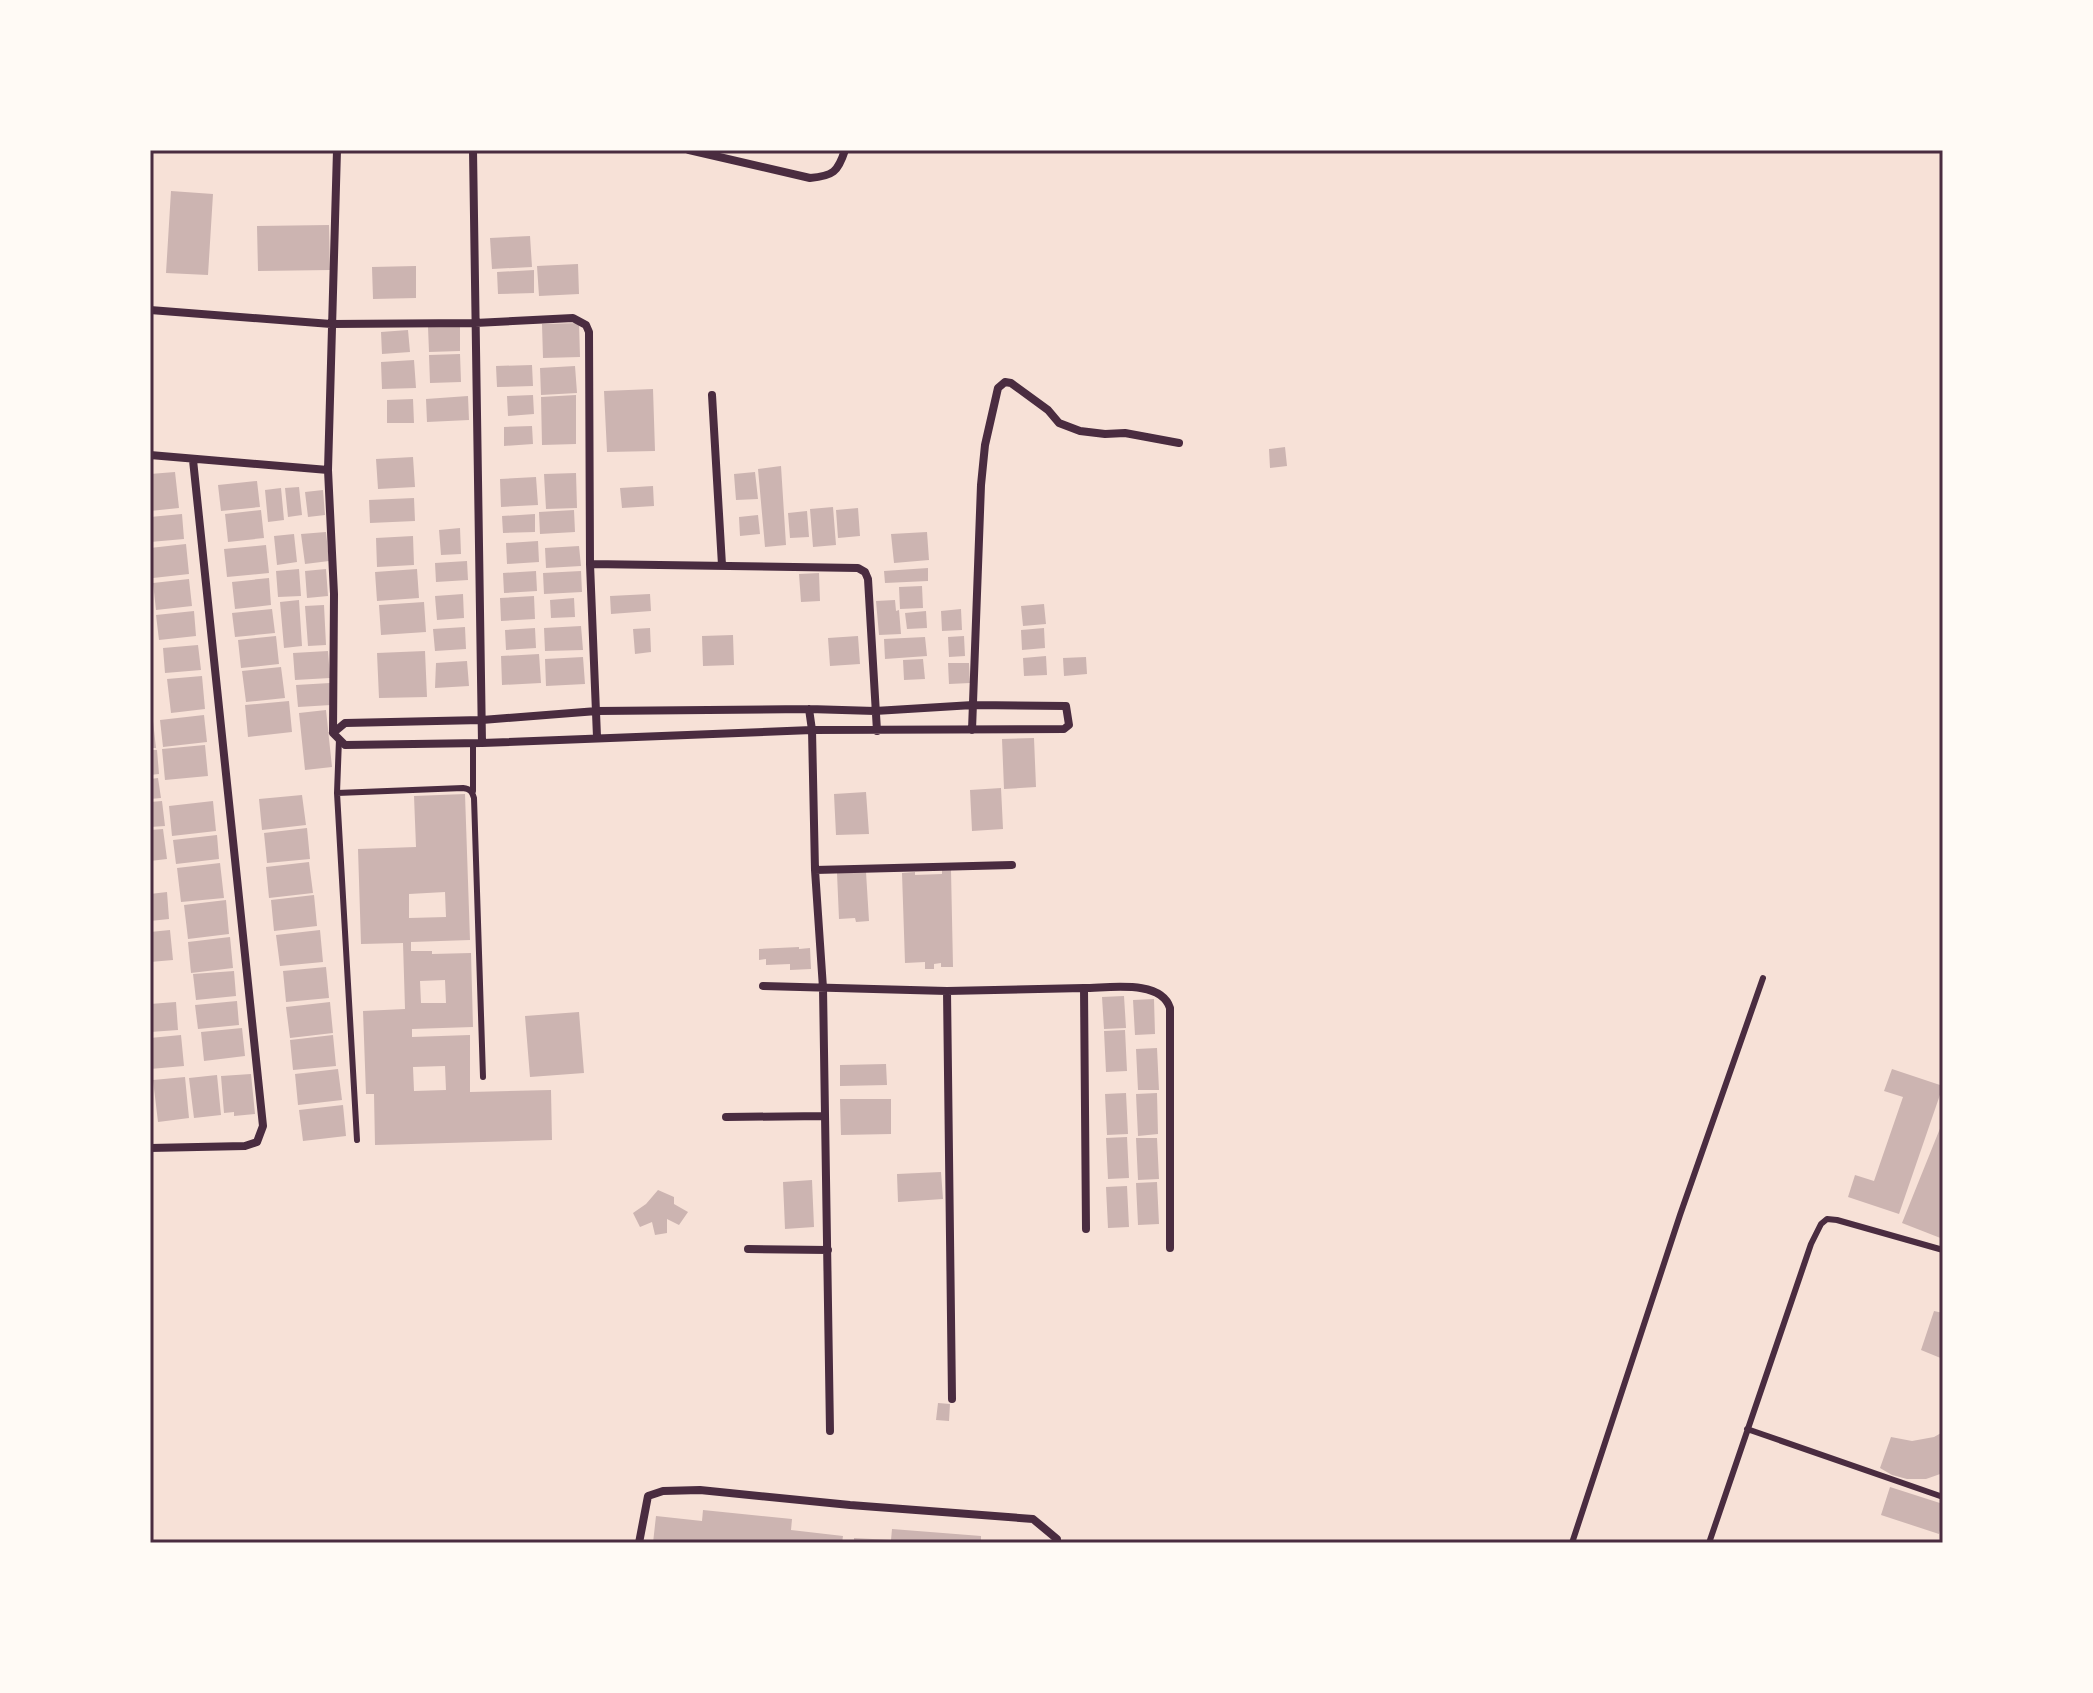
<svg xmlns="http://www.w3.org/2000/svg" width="2093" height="1693" font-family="'PT Serif',serif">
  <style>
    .building { fill: #ccb4b1; fill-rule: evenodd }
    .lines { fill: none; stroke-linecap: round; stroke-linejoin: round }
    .service { stroke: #4a2c40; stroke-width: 6 }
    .minor { stroke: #4a2c40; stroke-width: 8 }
    .neatline { fill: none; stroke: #4a2c40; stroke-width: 3 }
  </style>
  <rect width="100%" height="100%" fill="#f7e1d7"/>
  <path class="building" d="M171 191 213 194 208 275 166 273Z
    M329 225 330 270 258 271 257 226Z
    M530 236 532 267 492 269 490 238Z
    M578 264 579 294 539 296 537 266Z
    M416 266V298L373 299 372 267Z
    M534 270V293L498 294 497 272Z
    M579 323 580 357 543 358 542 324Z
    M460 326V351L429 352 428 327Z
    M408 330 410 352 382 354 381 332Z
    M460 354 461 382 430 383 429 355Z
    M414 360 416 388 382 389 381 362Z
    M532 365 533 386 497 387 496 366Z
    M575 366 577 393 541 395 540 368Z
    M653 389 655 451 607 452 604 391Z
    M533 395 534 414 508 416 507 396Z
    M576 395V444L542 445 541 397Z
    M468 396 469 420 427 422 426 399Z
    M413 399 414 423H387V400Z
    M532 426 533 444 504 446V427Z
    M1285 447 1287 466 1270 468 1269 449Z
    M413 457 415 487 378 489 376 459Z
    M781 466 786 545 765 547 758 469Z
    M175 472 179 508 150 511V474Z
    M755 472 758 499 736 500 734 474Z
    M576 473 577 508 546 509 544 474Z
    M536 477 538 505 501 507 500 479Z
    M257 481 260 507 221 511 218 485Z
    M653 486 654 506 622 508 620 488Z
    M299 487 302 515 288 517 285 488Z
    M281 488 284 520 268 522 265 490Z
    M323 490 325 515 308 517 305 492Z
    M414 498 415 521 370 523 369 500Z
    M833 507 836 545 813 547 810 509Z
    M858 508 860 536 838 538 836 510Z
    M261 510 264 538 228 542 225 514Z
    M574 510 575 532 540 534 539 512Z
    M807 511 809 537 790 538 788 513Z
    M182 514 184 539 150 542V517Z
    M535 514V532L503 533 502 516Z
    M758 515 760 534 740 536 739 517Z
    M460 528 461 554 441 555 439 530Z
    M326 532 329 561 305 564 301 534Z
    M927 532 929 560 894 563 891 534Z
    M294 534 297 562 277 565 274 536Z
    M413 536 414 565 377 567 376 538Z
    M538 541 539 562 507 564 506 543Z
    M186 544 189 574 153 578 150 548Z
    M266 545 269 573 227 577 224 549Z
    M579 546 581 566 546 568 545 548Z
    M467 561 468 580 436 582 435 563Z
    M928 568V581L885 583 884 571Z
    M299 569 301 596 278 597 276 571Z
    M326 569 328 596 307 598 305 571Z
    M417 569 419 598 377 601 375 572Z
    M536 571 537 591 504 593 503 573Z
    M581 571 582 592 544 594 543 573Z
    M819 573 820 601 801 602 799 574Z
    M269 578 271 605 235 609 232 582Z
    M189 579 192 606 156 610 153 583Z
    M922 586 923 608 900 609 899 587Z
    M463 594 464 618 437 620 435 596Z
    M650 594 651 611 611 614 610 596Z
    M534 596 535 619 501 621 500 598Z
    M574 598 575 617 551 618 550 600Z
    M299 600 302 646 284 648 280 602Z
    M895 600 896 611 899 610 901 634 879 635 876 601Z
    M424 602 426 632 381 635 379 605Z
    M1044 604 1046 624 1023 626 1021 606Z
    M324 605 326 645 308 646 305 606Z
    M272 609 275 633 235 637 232 613Z
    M961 609 962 630 942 631 941 611Z
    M194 611 196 636 159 640 156 615Z
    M926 611 927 628 907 629 905 613Z
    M581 626 583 650 545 651 544 628Z
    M465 627 466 649 435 651 433 629Z
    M535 628 536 648 506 650 505 630Z
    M650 628 651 652 635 654 633 629Z
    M1044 628 1045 648 1022 650 1021 630Z
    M733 635 734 665 703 666 702 636Z
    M276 636 279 664 241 668 238 640Z
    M858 636 860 664 830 666 828 638Z
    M964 636 965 656 949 657 948 637Z
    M925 637 927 656 885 659 884 639Z
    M198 645 201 670 165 673 163 648Z
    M328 651 330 678 295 680 293 653Z
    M425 651 427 697 379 698 377 653Z
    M539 654 541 683 502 685 501 656Z
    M1046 656 1047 675 1024 676 1023 658Z
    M583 657 585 684 546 686 545 659Z
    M1086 657 1087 674 1064 676 1063 658Z
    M923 659 925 679 904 680 903 660Z
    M467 661 469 686 435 688 436 663Z
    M948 663H969L970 683 949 684Z
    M281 667 285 698 246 702 242 671Z
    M202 676 205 709 171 713 167 679Z
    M330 683 331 705 298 707 296 685Z
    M289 701 292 732 248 737 245 705Z
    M326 710 332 767 305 770 299 713Z
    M204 715 207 742 163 747 160 720Z
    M153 721 156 748H150V722Z
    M1034 738 1036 787 1004 789 1002 739Z
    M205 745 208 776 165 780 162 749Z
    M150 750H157L159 774 150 775Z
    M158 778 161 798 150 799V779Z
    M1001 788 1003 829 972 831 970 790Z
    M866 792 869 834 836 835 834 794Z
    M465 794 470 940 411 942V951H432V954L471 953 473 1027 412 1029V1037L470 1035V1092L551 1090 552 1140 375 1145 374 1094H366L363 1011 405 1009 403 943 361 944 358 849 416 847 414 796ZM445 892 446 917 409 918V894ZM445 980 446 1003H421L420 981ZM445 1066 446 1090 414 1091 413 1067Z
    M302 795 306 825 262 830 259 799Z
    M162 801 165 826 150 827V802Z
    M213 801 216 831 172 836 169 806Z
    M307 828 310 859 267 863 264 833Z
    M163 829 167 859 150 861V830Z
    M217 835 219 859 176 864 173 840Z
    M309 862 313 893 269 898 266 867Z
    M220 863 224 898 181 902 177 868Z
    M942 870H951L953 967H941V963L934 964V969H925V962L905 963 902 873 915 872V875L942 874Z
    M866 872 869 921 856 922 855 918 839 919 837 873Z
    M167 892 169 919 150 921V894Z
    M314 895 317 926 274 931 271 900Z
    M226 900 229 934 188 939 184 905Z
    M170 930 173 960 150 962V932Z
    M320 930 323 962 280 966 276 935Z
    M230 937 233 968 191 973 188 942Z
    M799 947V949L810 948 811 969 790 970V964L766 965V959L759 960V949Z
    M326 967 329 998 286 1002 283 971Z
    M234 971 236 996 196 1000 193 974Z
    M1124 996 1126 1028 1104 1029 1102 997Z
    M1154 999 1155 1034 1135 1035 1133 1000Z
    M237 1001 239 1025 198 1029 195 1005Z
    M176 1002 178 1030 150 1032V1004Z
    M330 1002 333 1033 290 1038 286 1007Z
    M579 1012 584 1073 530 1077 525 1016Z
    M242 1028 245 1056 204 1061 201 1032Z
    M1125 1030 1127 1071 1106 1072 1104 1031Z
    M181 1035 184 1066 150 1069V1038Z
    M333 1035 336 1066 293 1070 290 1040Z
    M1157 1048 1159 1090H1138L1136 1049Z
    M886 1064 887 1085 840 1086V1065Z
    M338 1069 342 1100 298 1105 295 1074Z
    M1892 1069 1943 1086 1899 1214 1848 1197 1855 1175 1874 1181 1903 1097 1884 1091Z
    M251 1074 255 1114 234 1116V1112L224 1113 221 1076Z
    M217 1075 221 1115 194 1118 189 1078Z
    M185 1077 189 1118 158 1122 153 1080Z
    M1126 1093 1128 1134 1107 1135 1105 1094Z
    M1157 1093 1158 1134 1138 1136 1136 1094Z
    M840 1099H891V1134L841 1135Z
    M343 1105 346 1136 303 1141 299 1110Z
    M1943 1121V1239L1902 1223Z
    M1127 1137 1129 1178 1108 1179 1106 1138Z
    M1136 1138H1157L1159 1179 1138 1180Z
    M941 1172 943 1199 898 1202 897 1174Z
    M812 1180 814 1227 785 1229 783 1182Z
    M1157 1182 1159 1224 1138 1225 1136 1183Z
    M1127 1186 1129 1227 1108 1228 1106 1187Z
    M658 1190 674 1197V1204L688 1212 679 1225 667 1219V1233L655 1235 652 1222 640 1227 633 1213 646 1204Z
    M1934 1311 1943 1313V1359L1921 1350Z
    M938 1403 950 1404 949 1421 936 1420Z
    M1943 1432V1473L1926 1479H1907L1892 1475 1880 1468 1891 1437 1912 1441 1934 1437Z
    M1890 1487 1943 1504V1520L1939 1534 1881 1515Z
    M703 1510 792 1519 791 1530 843 1536 842 1543H653L656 1516 702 1521Z
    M892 1529 981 1536V1543H854V1538L891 1540Z"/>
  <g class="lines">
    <path class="service" d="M339 739 337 793 357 1140
      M473 791V743
      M337 793 463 788C470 789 472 791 474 798L483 1077
      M1747 1429 1943 1497
      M1572 1543 1680 1215 1763 978
      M1709 1543 1811 1244 1821 1224 1827 1219 1837 1220 1943 1250"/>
    <path class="minor" d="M473 150 482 743
      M689 150 810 178C833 176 838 172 845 150
      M150 310 331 324 475 323 573 318 586 325 589 332 590 564 597 737
      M712 395 722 565
      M150 455 328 470
      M590 564 858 568 865 572 868 579 877 731
      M809 709 812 730 815 870 823 988 830 1431
      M972 730 981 485 985 445 998 388 1005 382 1011 383 1048 410 1059 423 1080 431 1105 434 1125 433 1179 443
      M333 733 345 723 482 720 597 711 809 709 875 711 973 705 1066 706 1069 725 1064 729 812 730 482 743 345 745 333 733 334 594 328 470 337 150
      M815 870 1012 865
      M763 986 947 991 1084 988
      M947 991 952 1399
      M726 1117 825 1116
      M150 1148 245 1146 257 1142 263 1126 193 460
      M1086 1229 1084 988C1109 988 1161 979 1170 1008V1248
      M748 1249 828 1250
      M639 1543 648 1496 663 1491 700 1490 850 1505 1033 1519 1057 1539V1543"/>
  </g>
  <rect width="2093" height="1693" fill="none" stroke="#fffaf5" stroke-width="304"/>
  <rect x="152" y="152" width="1789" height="1389" class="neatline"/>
</svg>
